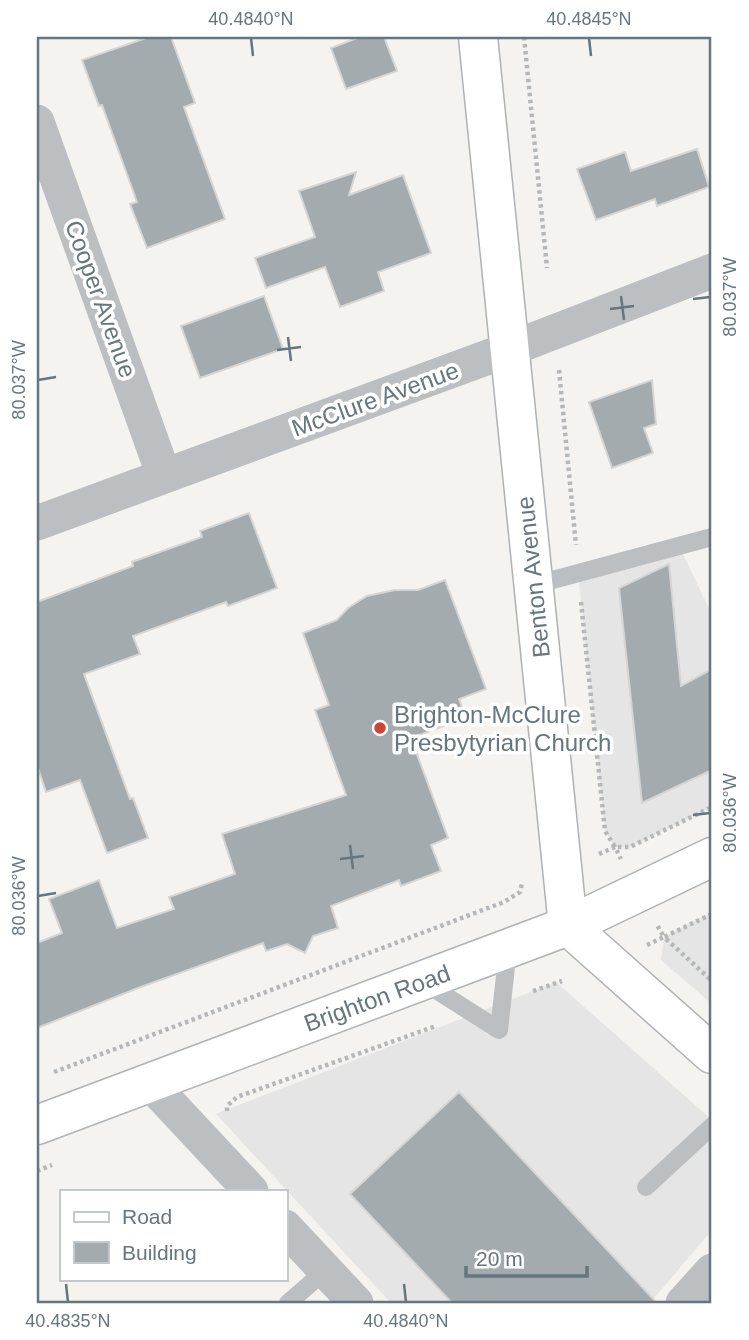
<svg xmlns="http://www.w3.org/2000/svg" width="749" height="1340" font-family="Helvetica,sans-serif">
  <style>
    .built { fill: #e4e5e4 }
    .building { fill: #a3abaf; stroke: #d5d5d3; stroke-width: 2 }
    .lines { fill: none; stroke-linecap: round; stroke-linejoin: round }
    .secondary-casing { stroke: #aeb3b6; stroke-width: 41 }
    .primary-casing { stroke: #adb2b4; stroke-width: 41 }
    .path { stroke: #b5b8ba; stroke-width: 4.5; stroke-dasharray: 3.5 3.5; stroke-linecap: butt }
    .lane { stroke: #bbbfc2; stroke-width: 18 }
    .street { stroke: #bbbfc2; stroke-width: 35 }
    .secondary { stroke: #fff; stroke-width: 38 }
    .primary { stroke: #fff; stroke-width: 38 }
    .ticks { fill: none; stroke: #66767e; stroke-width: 2.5 }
    .poi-dot { fill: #d04433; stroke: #fff; stroke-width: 2.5 }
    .labels { text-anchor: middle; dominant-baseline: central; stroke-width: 7; stroke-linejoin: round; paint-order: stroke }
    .street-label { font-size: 24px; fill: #66767e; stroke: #fff }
    .poi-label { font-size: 24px; fill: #66767e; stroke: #fff; text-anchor: start }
    .neatline { fill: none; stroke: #66767e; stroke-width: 2.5 }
    .ticks-label { font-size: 18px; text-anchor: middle; fill: #66767e }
  </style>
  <rect width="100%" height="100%" fill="#f4f3f0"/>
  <path class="built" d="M679 546 712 615V807L630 847H615L605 831 578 573Z
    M712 912V1004L661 960 664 937Z
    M556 982 712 1120V1230L650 1303H391L216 1114Z"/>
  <path class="building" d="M149 37H171L195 103 184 107 225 219 147 248 130 204 137 202 102 105 99 106 82 60Z
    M360 37H384L397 71 346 89 331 48Z
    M697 149 709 187 657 206 655 199 596 220 577 169 625 152 631 171Z
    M356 172 349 195 403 175 431 253 378 272 384 291 340 307 325 267 266 288 255 258 315 237 299 191Z
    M264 296 283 349 200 378 181 326Z
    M652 380 656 424 644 428 653 453 612 468 589 402Z
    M249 513 277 588 228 606 226 602 133 636 140 654 84 674 130 799 133 798 148 838 107 853 80 780 46 792 37 765V602L133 566 132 562 202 537 200 531Z
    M669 564 681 686 712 669V770L642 803 619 588Z
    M445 580 486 689 459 699 466 718 411 738 448 838 431 845 441 871 401 886 399 880 331 906 338 928 313 936 305 953 287 944 266 951 263 943 138 988 37 1028V943L62 933 49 899 99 880 117 928 174 909 169 897 235 874 222 834 346 795 315 710 329 705 303 633 337 620 348 608 367 596 395 590H418Z
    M459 1092 657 1303H452L350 1194Z"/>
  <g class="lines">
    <g class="secondary-casing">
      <path id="secondary" d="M37 1125 568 926 712 857"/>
    </g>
    <g class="primary-casing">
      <path id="primary" d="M478 37 568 926 712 1054"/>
    </g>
    <path class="path" d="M524 37 547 268
      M559 370 576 545
      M581 602 605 831 615 847H630L712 807
      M599 854 615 847 621 859
      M712 914 664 937 712 981
      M647 945 664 937 657 925
      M533 991 562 981
      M54 1072 504 902 520 892 522 883
      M227 1111V1106L237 1097 436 1026
      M37 1171 52 1165"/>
    <path class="lane" d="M534 585 712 537
      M422 981 499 1030 508 949
      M646 1187 712 1126
      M288 1303 325 1271"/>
    <path class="street" d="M37 122 164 476
      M37 523 510 349 712 271
      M150 1083 251 1191
      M285 1227 356 1303
      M683 1303 712 1271"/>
    <use href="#secondary" class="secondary"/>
    <use href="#primary" class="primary"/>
  </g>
  <path class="ticks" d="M251 38 253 56M589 38 591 56M621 296 624 320M693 299 710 297M610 309 634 306M288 337 291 361M277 350 301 347M38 380 56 377M693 815 710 813M350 845 353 869M340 859 364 856M38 896 56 893M66 1284 68 1302M404 1284 406 1302"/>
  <circle class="poi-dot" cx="380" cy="728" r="7"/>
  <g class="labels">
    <g class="street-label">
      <text transform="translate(101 299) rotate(70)">Cooper Avenue</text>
      <text transform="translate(375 399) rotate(-20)">McClure Avenue</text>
      <text transform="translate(533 577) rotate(-96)">Benton Avenue</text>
      <text transform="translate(377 998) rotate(-20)">Brighton Road</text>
    </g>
    <g class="poi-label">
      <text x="394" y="714">Brighton-McClure<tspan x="394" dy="28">Presbytyrian Church</tspan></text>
    </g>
  </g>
  <rect width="749" height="1340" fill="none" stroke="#ffffff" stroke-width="77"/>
  <rect x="60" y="1190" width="228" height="91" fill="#ffffff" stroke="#c2c8cb" stroke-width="2"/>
  <rect x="74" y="1212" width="35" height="10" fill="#ffffff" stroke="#c2c8cb" stroke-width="2"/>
  <text x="122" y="1224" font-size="21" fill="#66767e">Road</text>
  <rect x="74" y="1242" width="35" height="21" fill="#a3abaf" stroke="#c2c8cb" stroke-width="2"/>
  <text x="122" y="1260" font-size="21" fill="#66767e">Building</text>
  <path d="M466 1266v10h121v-10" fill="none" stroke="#66767e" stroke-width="3.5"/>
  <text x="476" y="1266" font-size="21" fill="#66767e" stroke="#ffffff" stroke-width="5" paint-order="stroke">20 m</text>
  <rect x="38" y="38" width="672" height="1264" class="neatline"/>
  <g class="ticks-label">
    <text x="251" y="25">40.4840°N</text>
    <text x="589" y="25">40.4845°N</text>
    <text transform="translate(730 297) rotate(-90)" y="6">80.037°W</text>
    <text transform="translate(19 380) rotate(-90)" y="6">80.037°W</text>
    <text transform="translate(730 813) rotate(-90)" y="6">80.036°W</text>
    <text transform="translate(19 896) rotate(-90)" y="6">80.036°W</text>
    <text x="68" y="1327">40.4835°N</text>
    <text x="406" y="1327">40.4840°N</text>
  </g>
</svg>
